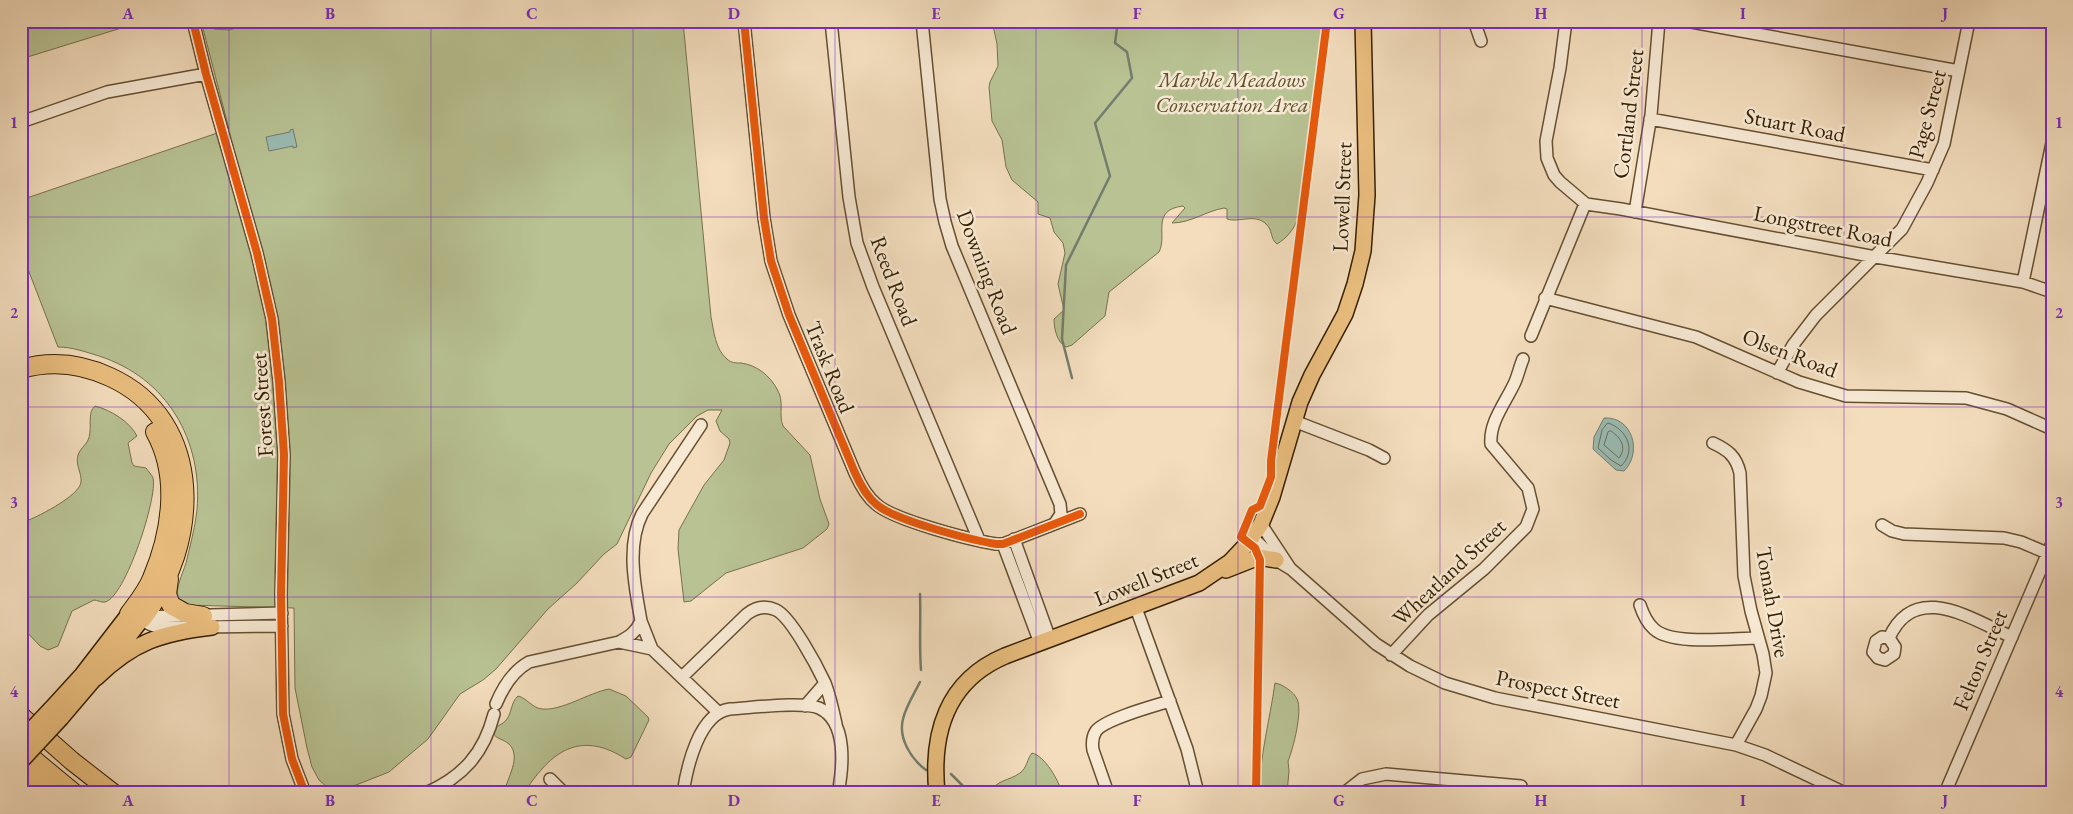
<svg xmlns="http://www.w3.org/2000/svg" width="2073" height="814" font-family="'EB Garamond',serif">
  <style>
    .green { fill: #b8c293; stroke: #77714a }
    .water { fill: #9bbbb3; stroke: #737d6c }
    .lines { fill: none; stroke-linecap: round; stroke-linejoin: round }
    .shore { stroke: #686e5a; stroke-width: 1 }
    .stream { stroke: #737d6c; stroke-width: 2.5 }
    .minor-casing { stroke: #654f30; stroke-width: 14 }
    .major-casing { stroke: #362001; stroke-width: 18 }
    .highway-casing { stroke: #362001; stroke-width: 20 }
    .minor { stroke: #f7e9d4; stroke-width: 11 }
    .major { stroke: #eabe7e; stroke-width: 15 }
    .highway { stroke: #eabe7e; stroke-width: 18 }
    .major-bridge-casing { stroke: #362001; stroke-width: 18; stroke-linecap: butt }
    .major-bridge { stroke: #eabe7e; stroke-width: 15 }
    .cycleway-casing { stroke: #f7e9d4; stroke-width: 11 }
    .cycleway { stroke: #e8590c; stroke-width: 8 }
    .grid { fill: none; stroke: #7b2cbf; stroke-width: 1; stroke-opacity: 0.55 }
    .labels { text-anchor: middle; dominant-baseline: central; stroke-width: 5; stroke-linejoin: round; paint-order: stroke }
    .park-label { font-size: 22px; font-style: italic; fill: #5d512d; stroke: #f7e9d4 }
    .street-label { font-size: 22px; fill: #362001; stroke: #f7e9d4 }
    .neatline { fill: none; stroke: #7b2cbf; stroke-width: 2 }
    .grid-label { font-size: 16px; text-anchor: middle; font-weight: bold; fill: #7b2cbf }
  </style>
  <rect width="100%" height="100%" fill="#f3ddbd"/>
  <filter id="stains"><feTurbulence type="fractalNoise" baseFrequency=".004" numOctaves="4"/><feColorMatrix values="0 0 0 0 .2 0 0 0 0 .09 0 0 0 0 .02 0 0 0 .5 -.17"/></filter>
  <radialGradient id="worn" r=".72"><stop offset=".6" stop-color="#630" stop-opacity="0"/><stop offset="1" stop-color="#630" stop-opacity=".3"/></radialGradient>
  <path class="green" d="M21 21H144L21 59Z
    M201 21H683L711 317C714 331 715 349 727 359 731 363 736 363 741 363 757 365 770 376 777 389 785 402 778 414 783 426L810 455 820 499 829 524 827 529 803 548 726 573 691 601 684 602 678 549 679 530 704 485 724 460 730 443 729 439 720 431 716 421 722 410H708L697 416 669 444 651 473 617 544 604 554 577 583 548 609 496 669 483 680 460 694 428 739 389 772 356 785 338 789 327 787 319 780 312 767 307 748 295 688 294 608 185 605 177 600C176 587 182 575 186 563 190 546 195 528 197 510 203 440 167 378 99 356 86 352 72 347 58 347L21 251V200L229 129Z
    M992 21H1323L1298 219C1293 230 1287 238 1277 244 1270 239 1273 230 1266 224 1255 213 1239 223 1227 219V209L1224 208C1206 211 1191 223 1172 223L1185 208 1183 206C1150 210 1168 235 1159 252L1109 292 1105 316 1072 345 1066 347C1057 342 1054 329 1054 319L1064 310 1058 284 1065 253 1063 243 1054 232 1050 218 1038 214V202L1012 180 1006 167 1002 140 992 121 989 87 990 82 998 66 997 44Z
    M95 406C111 410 130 422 137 436L128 443 132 463 134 466 146 468C148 471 152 475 153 478 158 497 125 598 105 602 102 603 97 600 94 600L72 611 58 646 48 650 40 646 21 626V523C34 519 80 496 81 482 82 473 75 465 78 455 81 446 89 445 90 432 91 423 88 412 95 406Z
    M1275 683C1282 684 1294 692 1297 699 1303 710 1293 750 1288 761L1289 771 1287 793H1259C1260 755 1270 719 1275 683Z
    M609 689 626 696 648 717 649 720 631 757 626 759C582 731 554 749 528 787L529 793H504C507 778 522 757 509 744 503 739 496 739 493 733 496 724 502 726 507 719 512 712 511 702 518 696 527 698 532 708 542 709 562 711 588 693 609 689Z
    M1032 753C1045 756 1059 781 1062 793H991C995 780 1009 781 1020 773 1027 768 1027 759 1032 753Z"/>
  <path class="water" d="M213 21H260L229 30 214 29Z
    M293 129 297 147 293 148V146L269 151 266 137 290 132V130Z
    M1604 418C1632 416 1643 452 1624 471L1616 470 1593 449 1594 437Z"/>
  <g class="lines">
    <path class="shore" d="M1608 423C1627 429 1637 451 1621 466L1611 460 1598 448 1602 430Z
      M1611 431C1621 438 1627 447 1619 458L1604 445 1608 432Z"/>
    <path class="stream" d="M1072 378 1062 339 1066 265 1110 176 1095 123 1132 78 1127 52 1115 43 1118 21
      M920 594C921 619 919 645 921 670
      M920 682C914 694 906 706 903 719 898 738 911 759 926 770
      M951 774 970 793"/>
    <g class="minor-casing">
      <path id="minor" d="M193 21 206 74 257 253 272 319 279 382 284 455 281 594 283 714 292 759 305 793
        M744 21 764 218 771 261 789 315 855 473C860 484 866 496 876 504 893 520 971 540 996 544H1003L1080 514
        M831 21 849 197 857 243 873 287 979 540
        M922 21 940 199 945 222 952 246 1060 504 1061 514 1055 523
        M1474 21 1481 41
        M1566 21 1560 68 1546 141 1547 158 1554 175 1560 182 1586 204 1621 209 1870 256 2023 282 2052 292
        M1686 21 1959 71
        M1650 119 1933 170
        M21 122 107 92 206 74
        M1635 212 1651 115 1659 21
        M2023 282 2052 143
        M1545 298 1696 337 1799 382 1846 396 1966 398 2007 409 2052 429
        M1531 336 1585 204
        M1777 373 1793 345 1816 315 1902 229 1927 183 1944 144 1969 21
        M1294 421 1369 450 1384 458
        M1713 443C1728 450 1736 456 1740 473L1744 576 1751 611 1763 654 1766 673 1761 696 1756 709 1736 745
        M1261 524 1290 568
        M1882 525 1892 531 1904 534 2004 538 2021 542 2047 553
        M1252 537 1276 560 1291 569 1376 644 1410 666 1445 683 1495 698 1736 745 1765 755 1845 793
        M1014 539 1050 639
        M1003 544 1040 643
        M1640 605C1643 614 1647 623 1654 629 1672 646 1733 638 1758 638
        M1136 608 1187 749 1198 793
        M139 617 282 613
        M142 619C153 630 170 627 185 627
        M641 621 652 649
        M206 627 282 626
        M1889 638 1895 647 1894 654 1885 660 1878 658 1873 652 1876 641 1882 637 1889 638C1915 580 1971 619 2012 637
        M619 642 652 649 718 712
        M1391 655 1428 615 1484 569 1526 527 1533 509 1528 488 1491 444C1489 422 1506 402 1515 382 1518 375 1520 366 1523 359
        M682 677 747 614C756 607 765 605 776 610 791 617 817 666 825 683 830 696 833 710 836 724
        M496 704C503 687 513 671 529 662L619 642C630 636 636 632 641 621 635 587 626 546 642 514L701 425
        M805 706 825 683
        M550 779 564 793
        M426 793C463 777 484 753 494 714
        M683 793C687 767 699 713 730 709 750 708 802 701 819 708 848 721 843 768 838 793
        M1108 793 1093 750C1092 744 1092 737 1096 731 1105 719 1154 706 1170 701
        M1344 793 1362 779 1386 774 1521 786
        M1945 793 2052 543"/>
    </g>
    <g class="major-casing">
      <path id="major" d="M1226 570 1259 557 1276 560
        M96 678C133 642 161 633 212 627
        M51 709 82 675 129 614
        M61 718 107 664 142 619
        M937 793C931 734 946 681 1005 656L1199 583 1230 562 1248 543 1261 524 1272 497 1300 402 1312 375 1345 314 1355 284 1363 251 1367 195 1363 21"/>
    </g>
    <g class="highway-casing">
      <path id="highway" d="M21 369C52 360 82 364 110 377 207 421 200 546 142 619
        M169 579 167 594 171 605 185 613 203 616
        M129 614C137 603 147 591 152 578 171 533 180 477 155 432
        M21 716 72 761 113 793
        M21 749 74 793
        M21 768 51 793"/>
    </g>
    <use href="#minor" class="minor"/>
    <use href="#major" class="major"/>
    <use href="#highway" class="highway"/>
    <g class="major-bridge-casing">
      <path id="major-bridge" d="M21 741 51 709
        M21 761 61 718"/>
    </g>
    <use href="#major-bridge" class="major-bridge"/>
    <g class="cycleway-casing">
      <path id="cycleway" d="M193 21 206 74 257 253 272 319 279 382 284 455 281 594 283 714 292 759 305 793
        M744 21 764 218 771 261 789 315 855 473C860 484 866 496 876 504 893 520 971 540 996 544H1003L1080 514
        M1256 793 1260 560 1255 548 1241 537 1252 510 1260 506 1271 477V461L1327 21"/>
    </g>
    <use href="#cycleway" class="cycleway"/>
  </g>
  <path class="grid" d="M229 21V793M431 21V793M633 21V793M835 21V793M1036 21V793M1238 21V793M1440 21V793M1642 21V793M1844 21V793M21 217H2052M21 407H2052M21 597H2052"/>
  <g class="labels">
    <g class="park-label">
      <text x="1232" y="79">Marble Meadows<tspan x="1232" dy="25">Conservation Area</tspan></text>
    </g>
    <g class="street-label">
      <text transform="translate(1628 114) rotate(-83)">Cortland Street</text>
      <text transform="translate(1927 114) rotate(-75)">Page Street</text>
      <text transform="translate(1795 125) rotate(11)">Stuart Road</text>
      <text transform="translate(1342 197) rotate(-88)">Lowell Street</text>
      <text transform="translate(1823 226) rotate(11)">Longstreet Road</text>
      <text transform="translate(987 272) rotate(69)">Downing Road</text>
      <text transform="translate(894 281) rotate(69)">Reed Road</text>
      <text transform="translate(1790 353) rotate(21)">Olsen Road</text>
      <text transform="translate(830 367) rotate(68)">Trask Road</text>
      <text transform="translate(262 405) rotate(-94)">Forest Street</text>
      <text transform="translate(1449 572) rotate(-43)">Wheatland Street</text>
      <text transform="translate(1146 579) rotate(-22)">Lowell Street</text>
      <text transform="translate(1773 602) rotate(80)">Tomah Drive</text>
      <text transform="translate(1980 660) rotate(-67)">Felton Street</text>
      <text transform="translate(1558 689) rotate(11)">Prospect Street</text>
    </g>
  </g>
  <rect width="2073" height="814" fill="none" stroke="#f3ddbd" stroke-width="55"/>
  <rect x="28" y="28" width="2018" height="758" class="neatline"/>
  <g class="grid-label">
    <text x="128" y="19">A</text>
    <text x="330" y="19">B</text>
    <text x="532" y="19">C</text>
    <text x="734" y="19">D</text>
    <text x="936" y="19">E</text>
    <text x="1137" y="19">F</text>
    <text x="1339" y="19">G</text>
    <text x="1541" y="19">H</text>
    <text x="1743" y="19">I</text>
    <text x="1945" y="19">J</text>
    <text x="14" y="128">1</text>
    <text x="2059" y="128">1</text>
    <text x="14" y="318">2</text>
    <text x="2059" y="318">2</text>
    <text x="14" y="508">3</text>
    <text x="2059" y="508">3</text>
    <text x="14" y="697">4</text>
    <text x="2059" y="697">4</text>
    <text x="128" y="806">A</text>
    <text x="330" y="806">B</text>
    <text x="532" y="806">C</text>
    <text x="734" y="806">D</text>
    <text x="936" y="806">E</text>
    <text x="1137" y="806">F</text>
    <text x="1339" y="806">G</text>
    <text x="1541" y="806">H</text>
    <text x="1743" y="806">I</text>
    <text x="1945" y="806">J</text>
  </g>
  <rect width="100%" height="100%" filter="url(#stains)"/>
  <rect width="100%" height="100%" fill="url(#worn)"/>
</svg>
